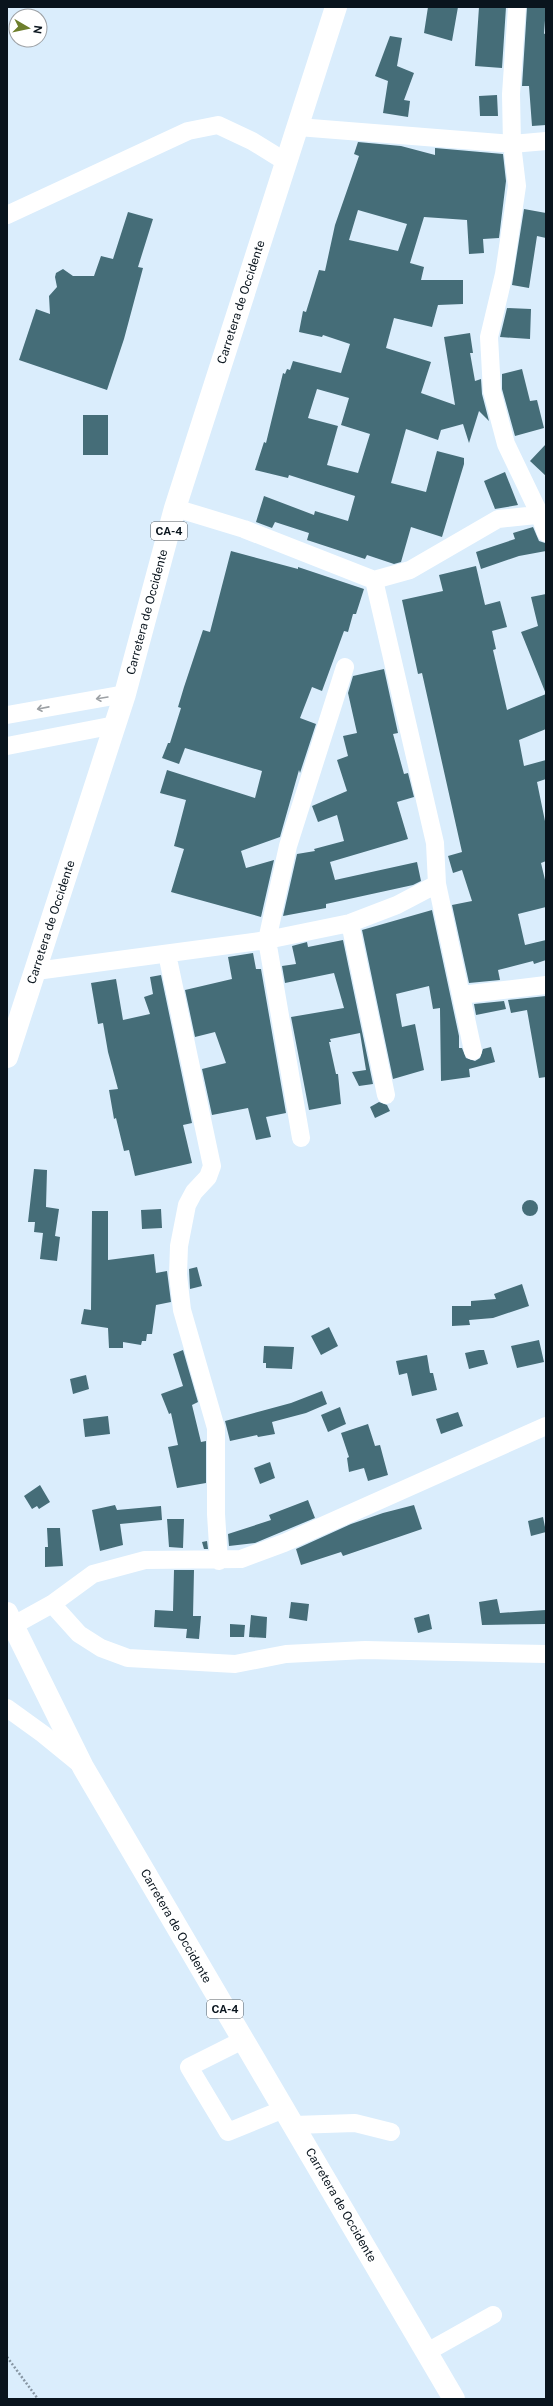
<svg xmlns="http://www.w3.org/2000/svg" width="553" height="2406" font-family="'Public Sans',sans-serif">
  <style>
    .building { fill: #456d78; fill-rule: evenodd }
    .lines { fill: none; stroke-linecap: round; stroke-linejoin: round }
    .path { stroke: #8796a3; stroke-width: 2.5; stroke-dasharray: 2 2; stroke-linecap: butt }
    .minor { stroke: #fff; stroke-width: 18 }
    .major { stroke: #fff; stroke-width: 22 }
    .oneway { stroke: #9da1a5 }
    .labels { text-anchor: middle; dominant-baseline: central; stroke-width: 3.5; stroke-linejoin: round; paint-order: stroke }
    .shield { fill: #fff; stroke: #535a61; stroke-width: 1 }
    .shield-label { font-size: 11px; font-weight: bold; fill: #09141d }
    .street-label { font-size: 12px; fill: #09141d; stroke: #fff }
  </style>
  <rect width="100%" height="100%" fill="#daedfc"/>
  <path class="building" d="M428 7H458L452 41 424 33Z
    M479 7H506L502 68 475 66Z
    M527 7H546L544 34 546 33V125L532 126 529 86H522Z
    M390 36 402 38 397 66 414 73 404 100 410 101 408 117 383 113 388 81 375 76Z
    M497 95 498 116H480L479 96Z
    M358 142 401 146 435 155V148L503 154 506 181 499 238 483 239 484 253 469 254 467 220 424 217 410 263 424 267 421 280H463V304L438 305 432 327 394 318 386 348 431 362 421 393 455 405 444 337 470 333 473 353H470L475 381 481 379 482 394 489 421 479 411 469 443 463 424 441 430 438 440 406 429 391 483 426 492 437 451 464 458V464L442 537 411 527 401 562 394 564 367 555 365 559 307 540 309 533 275 522 272 528 256 522 264 496 314 515 315 511 348 521 355 496 289 475 288 478 255 470 264 442 266 443 283 373 285 374 287 369 290 370 293 361 341 373 350 344 323 335 322 337 299 332 303 311 306 312 319 270 325 271 335 225 359 156 354 154ZM358 210 407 224 398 251 349 240ZM317 389 349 398 341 425 370 434 358 473 327 465 338 426 308 418Z
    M524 209 546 213V238L537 236 529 288 512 285Z
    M128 212 153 219 138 267 143 268 124 339 107 390 19 360 36 309 50 314 49 296 57 287 55 277 56 273 63 269 73 276H94L101 256 113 259Z
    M507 308 531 309 530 339 500 337Z
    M522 369 530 401 537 400 544 428 515 436 502 389V374Z
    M83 415H108V455H83Z
    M546 444V476L530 461Z
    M505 472 518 505 495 509 484 481Z
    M533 527 539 541 545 543 546 551 519 556 481 569 476 552 515 539 513 533Z
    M231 551 298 569V567L364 589 356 614H353L348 632 344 631 322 691 312 687 300 718 316 724 300 773 299 770 280 837 241 851 246 868 274 860 261 917 171 892 184 849 174 846 186 800 160 793 167 770 255 798 262 771 185 748 179 764 162 758 168 743H170L181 708 178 707 184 687 203 630 210 632Z
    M476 566 485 605 500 601 507 627 492 631 496 649 493 650 507 710 546 694 521 632 538 626 531 597 546 594V729L519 740 524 766 546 760V779L537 782 546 826V861L541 863 546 884V907L518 914 525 945 546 940V960L534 964 533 961 498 970 500 980 469 983 452 905 472 901 462 870 453 873 448 856 462 852 422 673 418 674 402 600 443 591 439 575Z
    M384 669 398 733 393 734 404 774 408 773 414 797 397 802 408 839 330 862 335 880 417 862 421 881 413 885 326 904V908L283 916 297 854 315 851 314 849 344 841 337 815 318 822 312 806 347 791 337 760 348 756 343 736 357 733 348 693 353 676Z
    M432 910 459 1036V1048H462L466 1058 475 1061 480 1058 483 1049 491 1047 495 1062 469 1069 470 1077 441 1081 440 1008 433 1009 429 986 396 994 402 1027 415 1024 424 1070 393 1079 362 930Z
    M343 940 373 1084 359 1086 352 1072 366 1070 360 1033 330 1039 331 1042H329L336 1074H338L341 1104 309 1110 291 1017 344 1008 334 973 285 983 282 966 296 964 292 946 307 942 308 947Z
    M253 953 256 969H261L286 1113 266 1117 271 1137 256 1140 248 1108 212 1115 202 1069 226 1063 215 1032 195 1037 185 990 232 979 228 957Z
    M161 975 192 1123 183 1125 192 1163 135 1176 129 1150 124 1151 116 1118 114 1119 109 1090 118 1089 108 1052 103 1023 98 1024 91 983 116 979 123 1020 150 1014 144 997 153 994 150 977Z
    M546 996V1077L539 1078 527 1010 511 1013 508 1000Z
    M504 1001 506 1009 476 1015 474 1004Z
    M379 1102 387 1105 390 1111 375 1118 370 1107Z
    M34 1169 47 1170 46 1207 59 1209 55 1236 60 1237 57 1261 40 1259 43 1233 34 1232 35 1222H28Z
    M522 1208a8 8 0 1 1 16 0a8 8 0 1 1-16 0Z
    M161 1209 162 1228 142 1229 141 1210Z
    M92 1211H108V1260L154 1254 156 1273 167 1271 171 1302 156 1305 152 1334H147L146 1341H142L141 1345 123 1342V1348H109L108 1328 81 1324 84 1309 91 1310Z
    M197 1267 202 1286 190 1289 189 1269Z
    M522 1284 529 1306 493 1318 469 1320 470 1325 452 1326V1306H471V1301L496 1299 494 1294Z
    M329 1327 338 1346 321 1355 311 1336Z
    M539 1340 544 1362 517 1368 511 1346Z
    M264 1346 294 1347 292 1369 266 1368V1363H263Z
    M183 1350 198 1402 192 1405 201 1442 206 1441V1483L177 1488 168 1447 178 1445 171 1413 169 1414 161 1394 183 1386 173 1354Z
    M479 1350H484L488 1364 469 1369 465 1353Z
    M427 1355 430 1373H433L437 1390 412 1396 407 1373 399 1375 396 1361Z
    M86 1375 89 1389 73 1394 70 1379Z
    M322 1391 327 1404 306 1413 272 1422 275 1434 258 1437 257 1435 230 1441 225 1421 291 1403Z
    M340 1407 346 1424 328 1432 321 1415Z
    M458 1412 463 1426 441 1434 436 1419Z
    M108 1416 110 1434 85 1437 83 1419Z
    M368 1424 375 1446 380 1445 388 1475 368 1481 364 1468 349 1472 347 1458 349 1457 341 1433Z
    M270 1462 275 1478 260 1484 254 1468Z
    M40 1485 50 1502 39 1509 37 1506 32 1509 24 1496Z
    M308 1500 315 1518 255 1543 229 1546 228 1534 271 1520 269 1515Z
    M115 1505 117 1510 161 1506 162 1520 120 1524 123 1545 100 1551 92 1510Z
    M414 1505 422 1529 343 1556 341 1552 301 1565 296 1549 351 1524 383 1513Z
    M543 1517 546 1532 531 1536 528 1521Z
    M167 1519H184L183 1548 169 1547Z
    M47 1528H60L63 1566 45 1567V1547H48Z
    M207 1541 208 1549H204L202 1542Z
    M174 1570H194L193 1616H201L199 1639 186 1638 187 1629 154 1627 155 1610 173 1611Z
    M497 1599 500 1613 546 1610V1624L482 1625 479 1602Z
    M291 1602 309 1604 307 1621 289 1618Z
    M429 1614 432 1629 418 1633 414 1618Z
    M251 1615 267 1617 266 1638 249 1637Z
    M230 1624 245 1625 244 1637H230Z"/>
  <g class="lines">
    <path class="path" d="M7 2357 38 2399"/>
    <path class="minor" d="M517 7 511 94 512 144 517 186 504 274 489 337 492 391 506 444 539 513 546 533
      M298 127 512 144 546 141
      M7 215 188 131 218 125 252 141 286 162
      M175 508 244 529 374 580 410 570 498 519 546 514
      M7 715 125 694
      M7 746 115 725
      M437 884 473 1051
      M350 923 386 1095
      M167 954 212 1166 208 1177 194 1192 187 1205 179 1246 178 1275 182 1310 216 1428V1514L219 1561
      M36 971 267 940 350 923 397 905 437 884 435 843 374 580
      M461 995 546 985
      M301 1138 267 940 288 846 345 667
      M52 1604 79 1634 101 1648 128 1658 235 1664 286 1654 365 1650 546 1654
      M14 1625 52 1604 93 1574 145 1560 241 1559 284 1543 546 1426
      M7 1708 43 1734 81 1765
      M243 2040 189 2067 228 2132 284 2109
      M294 2125 355 2123 391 2132
      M427 2352 493 2315"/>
    <path class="major" d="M7 1057 125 694 175 508 336 7
      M7 1613 83 1767 454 2399"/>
  </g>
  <defs><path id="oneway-shaft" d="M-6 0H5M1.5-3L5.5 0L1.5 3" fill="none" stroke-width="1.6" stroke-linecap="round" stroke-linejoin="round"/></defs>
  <g class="oneway">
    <use href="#oneway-shaft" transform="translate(102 698) rotate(171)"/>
    <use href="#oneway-shaft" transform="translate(43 708) rotate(169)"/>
  </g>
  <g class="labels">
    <g class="shield">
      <rect x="151" y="522" width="36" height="18" rx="3"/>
      <rect x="207" y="2000" width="36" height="18" rx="3"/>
    </g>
    <g class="shield-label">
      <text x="169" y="531">CA-4</text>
      <text x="225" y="2009">CA-4</text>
    </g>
    <g class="street-label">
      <text transform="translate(241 302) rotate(-72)">Carretera de Occidente</text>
      <text transform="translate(147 612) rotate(-75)">Carretera de Occidente</text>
      <text transform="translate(51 922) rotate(-72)">Carretera de Occidente</text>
      <text transform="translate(176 1926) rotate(60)">Carretera de Occidente</text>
      <text transform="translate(341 2205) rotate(60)">Carretera de Occidente</text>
    </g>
  </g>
  <rect width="553" height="2406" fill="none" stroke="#09141d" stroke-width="16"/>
  <g transform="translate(28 28) rotate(99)"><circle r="19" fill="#ffffff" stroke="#9da1a5"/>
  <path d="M0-3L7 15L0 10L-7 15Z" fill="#6d7e2c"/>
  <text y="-6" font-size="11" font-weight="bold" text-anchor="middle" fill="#09141d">N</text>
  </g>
</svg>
